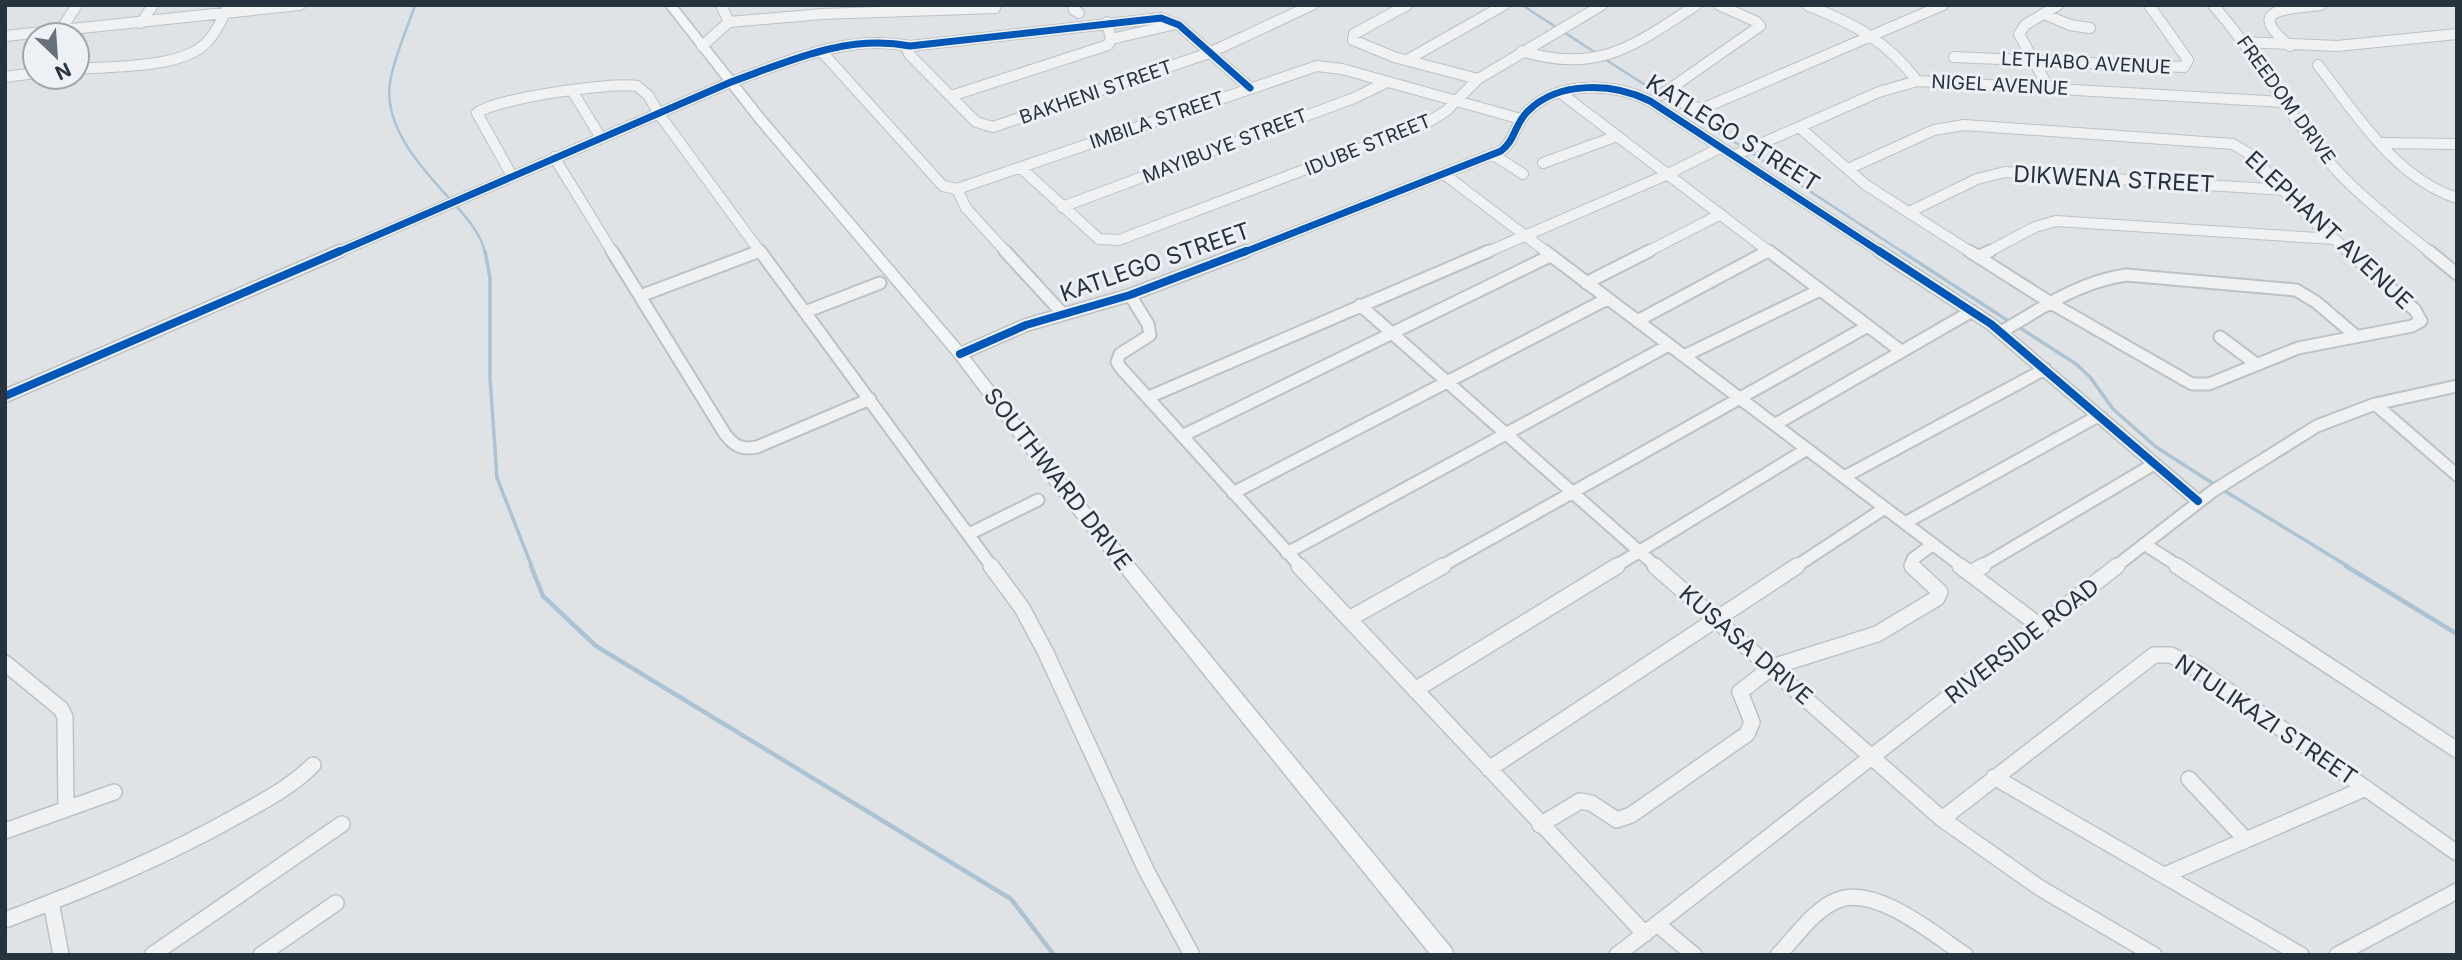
<svg xmlns="http://www.w3.org/2000/svg" width="2462" height="960" font-family="Inter,sans-serif">
  <style>
    .lines { fill: none; stroke-linecap: round; stroke-linejoin: round }
    .stream-far2 { stroke: #adc3d2; stroke-width: 2.5 }
    .stream-far1 { stroke: #adc3d2; stroke-width: 3.5 }
    .stream { stroke: #adc3d2; stroke-width: 4.5 }
    .minor-far2-casing { stroke: #bec1c4; stroke-width: 12 }
    .minor-far1-casing { stroke: #bec1c4; stroke-width: 15 }
    .minor-casing { stroke: #bec1c4; stroke-width: 18 }
    .major-casing { stroke: #bcc0c4; stroke-width: 3 }
    .minor-far2 { stroke: #eff1f2; stroke-width: 10 }
    .minor-far1 { stroke: #eff1f2; stroke-width: 11 }
    .minor { stroke: #eff1f2; stroke-width: 15 }
    .major { fill: #f4f5f6; fill-rule: evenodd }
    .cycleway-far1-casing { stroke: #edf1f5; stroke-width: 10 }
    .cycleway-casing { stroke: #edf1f5; stroke-width: 12 }
    .cycleway-far1 { stroke: #0057b8; stroke-width: 7 }
    .cycleway { stroke: #0057b8; stroke-width: 8 }
    .labels { text-anchor: middle; dominant-baseline: central; stroke-width: 6; stroke-linejoin: round; paint-order: stroke }
    .far-street-label { font-size: 19px; fill: #27323f; stroke: #edf1f5 }
    .street-label { font-size: 23px; fill: #27323f; stroke: #edf1f5 }
  </style>
  <rect width="100%" height="100%" fill="#e0e3e6"/>
  <g class="lines">
    <path class="stream-far2" d="M415 5C407 29 396 53 391 77 380 123 421 168 450 199 463 214 481 232 485 253
      M1522 5 1596 53
      M1603 58 1744 148
      M1750 152 1904 253"/>
    <path class="stream-far1" d="M485 251 490 278V378L497 478 532 567
      M1901 251 2010 322
      M2017 326 2076 364 2090 377 2113 409 2156 447 2217 486
      M2223 490 2349 567"/>
    <path class="stream" d="M531 566 543 596 596 646 1011 899 1054 955
      M2346 566 2457 634"/>
    <g class="minor-far2-casing">
      <path id="minor-far2" d="M721 5 729 22
        M1073 5 1074 10 1079 13
        M1407 5 1354 34 1353 40 1394 57 1478 79
        M1807 5C1852 23 1888 41 1917 81
        M2213 5C2260 58 2292 124 2342 176 2369 204 2401 228 2431 253
        M2044 14 2070 25 2090 28
        M729 22 822 14 995 8
        M141 23 153 5
        M60 31 77 5
        M5 36 300 5
        M1111 39 1176 24
        M2244 42 2337 46 2457 34
        M702 46 729 22
        M910 46 907 49 909 54 976 122 993 127 1209 53 1312 5
        M2290 46C2243 8 2287 9 2321 5
        M1522 51C1598 75 1635 45 1696 5
        M822 52 943 186 957 189 1317 66 1342 69 1521 119
        M1954 57 2184 67 2188 60 2149 5
        M1407 60 1504 5
        M2318 65C2356 114 2395 178 2457 198
        M77 69C112 66 182 69 207 42 217 32 223 17 229 5
        M5 77 35 73
        M2048 87 2019 34 2025 25 2058 5
        M573 92 601 138
        M1666 92 1689 107 1704 108 1943 5
        M1562 94 1771 253
        M1661 95 1760 26 1757 22 1719 5
        M951 96 1108 45 1111 39 1107 22
        M1799 127 1866 185 1972 253
        M2382 143 2457 144
        M1492 154 1523 174
        M1733 156 1879 92 1917 81 2283 102
        M554 157 613 253
        M1543 163 1617 136
        M1021 168 1099 239 1119 240 1425 124 1446 111 1478 79 1602 5
        M1848 169 1934 130 1964 125 2233 144 2251 155 2308 216 2350 253
        M1444 174 1548 253
        M512 176 477 113C498 98 610 82 637 86L648 95 659 114 761 253
        M957 189 966 208 1007 253
        M1062 207 1354 98 1387 82
        M1909 212 1977 179 2005 172 2285 190
        M336 253 731 82C790 61 846 34 910 46L1161 18 1179 25 1250 88
        M755 253 760 251
        M1242 253 1501 151C1515 141 1515 123 1528 111 1559 80 1614 83 1650 101L1882 253
        M1485 253 1666 175 1720 148
        M1645 253 1719 215
        M1765 253 1768 251
        M1986 253 2035 227 2056 221 2334 239"/>
    </g>
    <g class="minor-far1-casing">
      <path id="minor-far1" d="M612 251 725 434C734 446 742 450 757 447L870 399
        M760 251 992 567
        M1005 251 1063 314
        M1545 251 1963 567
        M1769 251 1901 351
        M1879 251 1991 324 2198 501
        M1969 251 2051 303 2192 384H2209L2298 348 2412 326 2421 321 2415 310 2348 251
        M2429 251 2457 274
        M1980 256 1990 251
        M1586 283 1649 251
        M1130 295 1148 324 1150 335 1120 354 1117 362 1120 367 1301 567
        M640 296 760 251
        M1360 305 1657 567
        M805 312 880 283
        M1637 321 1768 251
        M2001 332C2042 308 2078 282 2126 275L2296 290 2316 302 2356 336
        M2220 337 2255 363
        M960 354 1026 325 1130 295 1246 251
        M1684 356 1820 290
        M5 396 340 251
        M1149 397 1489 251
        M2375 404 2457 475
        M1776 424 1972 311
        M1182 436 1550 256
        M1844 477 2045 369
        M1233 493 1607 299
        M1905 523 2098 416
        M969 534 1038 500
        M2144 544 2180 567
        M1287 553 1669 345
        M1440 567 1868 326
        M1614 567 1807 449
        M1795 567 1885 508
        M1914 567 1911 565 1913 559 1933 544
        M1980 567 2154 464
        M2115 567 2213 491 2317 426 2375 404 2457 386"/>
    </g>
    <g class="minor-casing">
      <path id="minor" d="M991 566 1022 608 1045 651 1146 870 1192 955
        M1299 566 1645 934
        M1655 566 1942 819 2040 888 2154 955
        M1960 566 2041 627
        M2177 566 2457 750
        M1971 573 1983 566
        M1349 619 1443 566
        M5 663 61 709 65 717 66 809
        M1415 690 1617 566
        M1489 769 1797 566
        M1994 777 2301 955
        M2189 779 2246 840
        M1942 819 2154 655H2171L2196 668 2457 853
        M1540 825 1580 801 1591 803 1617 820 1631 815 1747 734 1752 722 1740 692 1772 667 1877 634 1937 598 1940 592 1912 566
        M5 831 114 792
        M2165 875 2366 788
        M51 902 61 955
        M5 920C84 890 163 858 237 816 264 801 291 787 313 765
        M1657 924 1694 955
        M152 955 342 824
        M261 955 336 903
        M1617 955 2117 566
        M1778 955C1796 937 1814 909 1838 900 1876 885 1935 935 1965 955
        M2337 955 2457 891"/>
    </g>
    <g class="major-casing">
      <path id="major" d="M665 5H676L765 117 965 351 1068 483 1451 948 1454 955H1431L1056 491 955 357 757 123Z"/>
    </g>
    <use href="#minor-far2" class="minor-far2"/>
    <use href="#minor-far1" class="minor-far1"/>
    <use href="#minor" class="minor"/>
    <use href="#major" class="major"/>
    <g class="cycleway-far1-casing">
      <path id="cycleway-far1" d="M336 253 731 82C790 61 846 34 910 46L1161 18 1179 25 1250 88
        M1242 253 1501 151C1515 141 1515 123 1528 111 1559 80 1614 83 1650 101L1882 253"/>
    </g>
    <g class="cycleway-casing">
      <path id="cycleway" d="M1879 251 1991 324 2198 501
        M960 354 1026 325 1130 295 1246 251
        M5 396 340 251"/>
    </g>
    <use href="#cycleway-far1" class="cycleway-far1"/>
    <use href="#cycleway" class="cycleway"/>
  </g>
  <g class="labels">
    <g class="far-street-label">
      <text transform="translate(2086 63) rotate(3)">LETHABO AVENUE</text>
      <text transform="translate(2000 85) rotate(3)">NIGEL AVENUE</text>
      <text transform="translate(1096 92) rotate(-19)">BAKHENI STREET</text>
      <text transform="translate(2286 100) rotate(54)">FREEDOM DRIVE</text>
      <text transform="translate(1157 120) rotate(-19)">IMBILA STREET</text>
      <text transform="translate(1368 145) rotate(-22)">IDUBE STREET</text>
      <text transform="translate(1225 146) rotate(-21)">MAYIBUYE STREET</text>
    </g>
    <g class="street-label">
      <text transform="translate(1733 133) rotate(32)">KATLEGO STREET</text>
      <text transform="translate(2114 179) rotate(3)">DIKWENA STREET</text>
      <text transform="translate(2329 230) rotate(43)">ELEPHANT AVENUE</text>
      <text transform="translate(1155 262) rotate(-19)">KATLEGO STREET</text>
      <text transform="translate(1058 479) rotate(52)">SOUTHWARD DRIVE</text>
      <text transform="translate(2022 641) rotate(-38)">RIVERSIDE ROAD</text>
      <text transform="translate(1746 645) rotate(41)">KUSASA DRIVE</text>
      <text transform="translate(2266 720) rotate(34)">NTULIKAZI STREET</text>
    </g>
  </g>
  <rect width="2462" height="960" fill="none" stroke="#27323f" stroke-width="14"/>
  <g transform="translate(56 56) rotate(155)"><circle r="33" fill="#edf1f5" stroke="#9ea5ac" stroke-width="2"/>
  <path d="M0-5L12 26L0 18L-12 26Z" fill="#687079"/>
  <text y="-10" font-size="19" font-weight="bold" text-anchor="middle" fill="#27323f">N</text>
  </g>
</svg>
